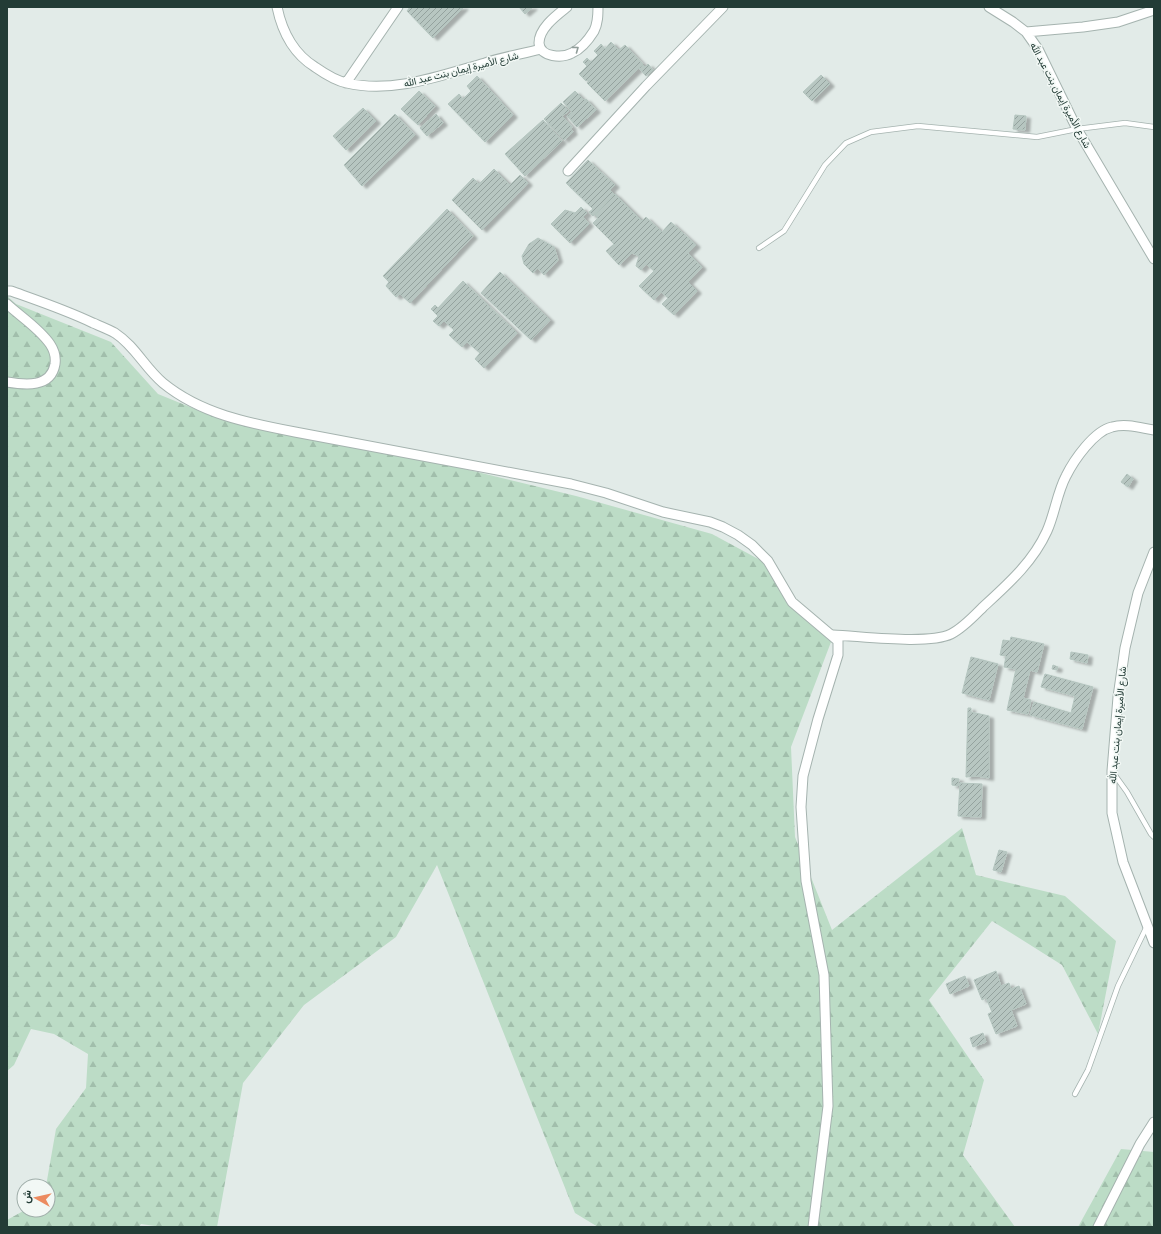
<svg xmlns="http://www.w3.org/2000/svg" width="1161" height="1234" font-family="Manrope,Vazirmatn,sans-serif">
  <style>
    .forest { fill: url(#forest-firs) }
    .building { fill: url(#building-hatch); stroke: #b4c5bf; filter: url(#shadow) }
    .lines { fill: none; stroke-linecap: round; stroke-linejoin: round }
    .service-casing { stroke: #a5b3af; stroke-width: 6 }
    .minor-casing { stroke: #a5b3af; stroke-width: 11 }
    .service { stroke: #fff; stroke-width: 4.5 }
    .minor { stroke: #fff; stroke-width: 9 }
    .oneway { stroke: #919e9a }
    .labels { text-anchor: middle; dominant-baseline: central; stroke-width: 3; stroke-linejoin: round; paint-order: stroke }
    .street-label { font-size: 10px; fill: #233c36; stroke: #f2f8f5 }
  </style>
  <defs>
    <pattern id="forest-firs" width="22" height="20" patternUnits="userSpaceOnUse"><rect width="22" height="20" fill="#bcdcc6"/><path d="M5 1l3.5 6h-7zM16 11l3.5 6h-7z" fill="#a1beab"/></pattern>
    <pattern id="building-hatch" width="6" height="6" patternUnits="userSpaceOnUse"><rect width="6" height="6" fill="#b7c6c1"/><path d="M-1 1l2-2M0 6l6-6M5 7l2-2" fill="none" stroke="#94a29e"/></pattern>
    <filter id="shadow"><feDropShadow dx="4.5" dy="2.5" stdDeviation="1" flood-color="#0004"/></filter>
  </defs>
  <rect width="100%" height="100%" fill="#e2ebe8"/>
  <path class="forest" d="M7 296 16 304 111 342 158 394 217 418 428 460 576 496 712 534 762 561 788 605 831 642 791 747 795 837 832 930 962 828 976 875 1065 896 1116 941 1098 1034 1062 965 992 921 929 1000 984 1080 963 1155 1015 1227H598L575 1213 437 865 396 937 304 1005 243 1083 217 1227H162L141 1224 139 1227H7V1220L25 1210H48V1186H46L56 1129 86 1088 88 1054 54 1034 31 1029 14 1065 7 1071Z
    M1121 1149 1154 1152V1227H1078Z"/>
  <path class="building" d="M410 7H464L433 38 407 11Z
    M519 7H533L525 14Z
    M611 42 619 50 625 45 643 64 605 101 587 83 589 81 587 80 586 81 579 74 587 66 583 62 587 58 591 62 598 55 594 51 601 44 605 49Z
    M648 64 653 70 646 76 639 68 643 65 645 67Z
    M821 75 830 84 812 101 803 92Z
    M477 76 513 115 485 142 448 104 459 94 463 99 471 91 467 86Z
    M419 91 435 106 418 125 401 109Z
    M575 91 584 100 586 99 596 110 577 127 567 116 572 112 563 102Z
    M561 103 569 111 562 116 572 127 571 129 573 132 564 140 544 119Z
    M363 108 376 121 346 150 333 136Z
    M395 114 415 135 362 186 344 165Z
    M436 114 443 123 427 136 420 128Z
    M1015 115 1026 116 1025 130 1013 129Z
    M543 120 562 141 525 176 505 154Z
    M588 160 615 185 610 190 614 194 593 216 589 212 593 209 566 183Z
    M494 169 510 185 520 175 528 183 482 230 452 200 473 178 479 184Z
    M615 194 642 221 646 217 662 232 671 222 696 245 688 253 702 267 688 282 697 291 674 315 662 304 668 298 661 292 654 300 639 286 654 271 646 264 641 270 636 266 639 256 632 253 619 265 606 251 614 244 593 223 598 218 595 215Z
    M581 207 587 213 583 217 589 224 570 243 551 224 565 210 575 213Z
    M447 209 473 236 410 303 400 294 396 297 386 286 389 282 383 276Z
    M538 238 554 247 558 260 544 275 538 268 533 273 524 264 522 256 529 244Z
    M500 272 550 320 531 340 481 293Z
    M463 281 517 333 484 368 475 359 480 353 467 342 462 347 449 335 454 330 444 321 439 326 433 321 438 316 431 309 435 305 438 308Z
    M1127 474 1133 479 1128 487 1121 482Z
    M1011 637 1044 644 1037 672 1030 670 1023 698 1031 700 1028 714 1007 710 1016 669 1004 667 1006 656 1000 655 1003 640 1010 641Z
    M1071 652 1088 655 1087 663 1070 659Z
    M971 657 998 664 989 700 962 693Z
    M1053 665 1058 667 1057 670 1052 669Z
    M1045 674 1093 687 1082 729 1030 715 1034 702 1071 713 1075 696 1041 687Z
    M968 708H971V712L989 716V778L977 776 966 777Z
    M952 778 959 779 958 786 952 785Z
    M960 783 982 784 981 817 958 816Z
    M999 850 1007 852 1001 872 993 870Z
    M996 971 1001 986 1009 983 1011 989 1019 986 1026 1004 1011 1010 1017 1026 996 1034 988 1014 992 1012 986 998 982 1000 974 980Z
    M965 976 969 986 950 994 946 984Z
    M983 1033 986 1042 973 1047 970 1038Z"/>
  <g class="lines">
    <g class="service-casing">
      <path id="service" d="M759 248 784 231 825 165 846 143 871 132 918 126 1037 137 1077 129 1125 123 1154 127
        M1114 774 1127 792 1151 834 1154 837
        M1075 1094 1088 1070 1118 986 1147 926"/>
    </g>
    <g class="minor-casing">
      <path id="minor" d="M277 7C282 31 294 54 315 67 325 74 336 81 347 83 393 94 442 75 485 63 503 57 522 54 541 49
        M567 7C557 15 539 28 539 43 540 58 563 58 572 53 581 49 589 39 594 31 598 23 598 15 598 7
        M989 7 1013 22 1026 32 1038 49 1077 129 1154 259
        M1026 32 1083 27 1118 22 1154 10
        M346 83 398 7
        M568 171 646 86 723 7
        M7 291H11C39 301 66 310 93 323 100 326 108 329 115 333 135 346 145 368 163 383 201 414 248 423 295 432L571 484 606 493 663 512 710 522 723 527 738 535 752 545 768 561 792 602 838 641V655L818 719 803 776 801 807 806 881 824 975 828 1106 813 1227
        M7 304C21 317 39 328 50 344 54 350 56 357 55 364 51 388 25 385 7 382
        M1154 552 1138 593 1125 648 1118 697 1112 771V813L1123 862 1154 943
        M833 635C861 636 928 645 951 634 963 628 974 616 983 607 1008 584 1033 562 1047 531 1055 513 1057 493 1066 476 1074 460 1094 431 1112 427 1126 423 1141 428 1154 430
        M1098 1227 1140 1144 1154 1122"/>
    </g>
    <use href="#service" class="service"/>
    <use href="#minor" class="minor"/>
  </g>
  <defs><path id="oneway-chevron" d="M-2-3.5L2.5 0L-2 3.5" fill="none" stroke-width="1.6" stroke-linecap="round" stroke-linejoin="round"/></defs>
  <use class="oneway" href="#oneway-chevron" transform="translate(576 49) rotate(-36)"/>
  <g class="labels">
    <g class="street-label">
      <text transform="translate(461 69) rotate(-14)">شارع الأميرة إيمان بنت عبد الله</text>
      <text transform="translate(1061 95) rotate(62)">شارع الأميرة إيمان بنت عبد الله</text>
      <text transform="translate(1117 725) rotate(-85)">شارع الأميرة إيمان بنت عبد الله</text>
    </g>
  </g>
  <rect width="1161" height="1234" fill="none" stroke="#233c36" stroke-width="16"/>
  <g transform="translate(36 1198) rotate(278)"><circle r="19" fill="#f2f8f5" stroke="#9fada9"/>
  <path d="M0-3L7 15L0 10L-7 15Z" fill="#ec8b60"/>
  <text y="-6" font-size="11" font-weight="bold" text-anchor="middle" fill="#233c36">ش</text>
  </g>
</svg>
